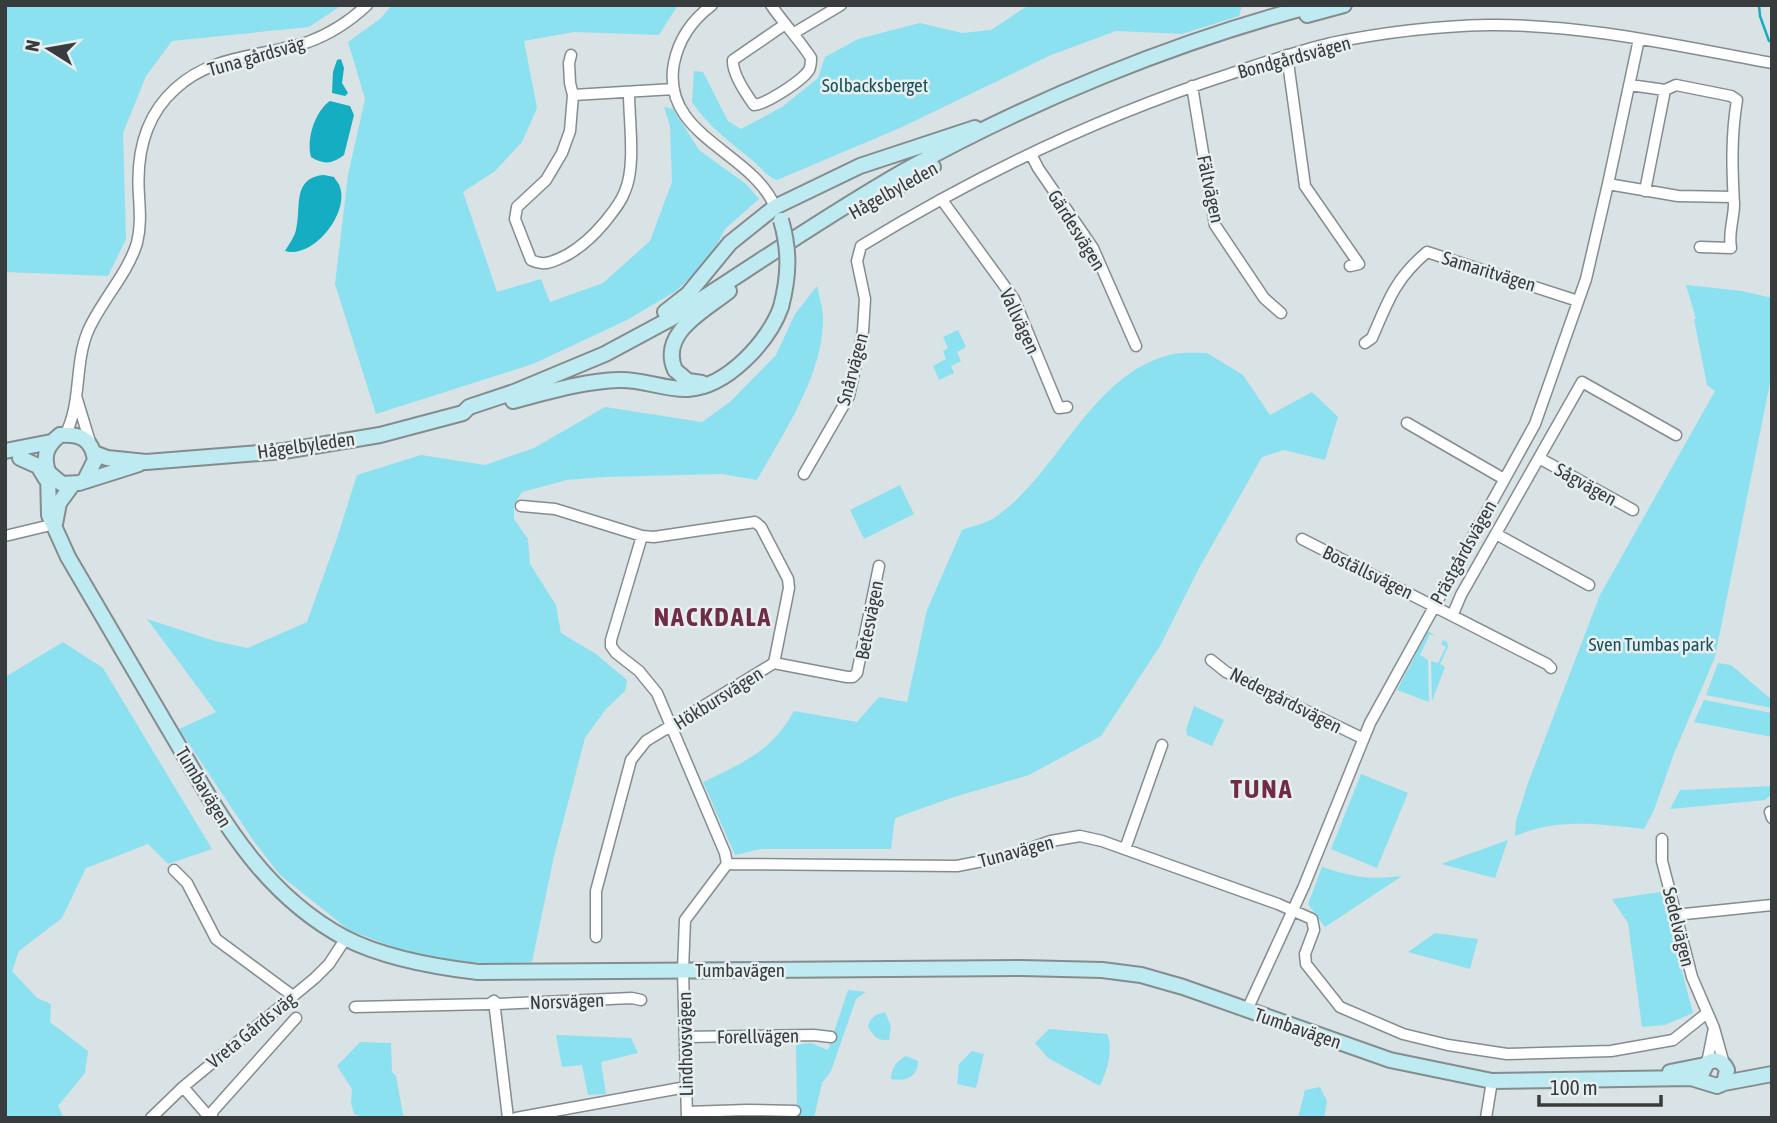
<svg xmlns="http://www.w3.org/2000/svg" width="1777" height="1123" font-family="'Asap Condensed',sans-serif">
  <style>
    .green { fill: #8ce1f1 }
    .water { fill: #15adc2 }
    .lines { fill: none; stroke-linecap: round; stroke-linejoin: round }
    .stream { stroke: #15adc2; stroke-width: 2.5 }
    .minor-casing { stroke: #858c8e; stroke-width: 13 }
    .secondary-casing { stroke: #858c8e; stroke-width: 18 }
    .minor { stroke: #fff; stroke-width: 10 }
    .secondary { stroke: #beebf2; stroke-width: 14 }
    .secondary-bridge-casing { stroke: #858c8e; stroke-width: 18; stroke-linecap: butt }
    .secondary-bridge { stroke: #beebf2; stroke-width: 14 }
    .labels { text-anchor: middle; dominant-baseline: central; stroke-width: 5; stroke-linejoin: round; paint-order: stroke }
    .street-label { font-size: 19px; fill: #393c3d; stroke: #e7eff1 }
    .park-label { font-size: 19px; fill: #1a515a; stroke: #e7eff1 }
    .district-label { font-size: 26px; font-weight: bold; letter-spacing: 2px; fill: #702c44; stroke: #e7eff1 }
  </style>
  <rect width="100%" height="100%" fill="#d9e2e4"/>
  <path class="green" d="M5 5H342L309 27 172 41 146 76 123 133 126 239 108 276 5 272Z
    M392 5H678L659 35 574 32 524 41 537 108 522 142 495 171 463 192 497 292 541 279 550 302 603 283 650 241 672 182 670 126 664 107 673 109 699 150 746 184 759 199 725 229 710 258 676 291 627 320 533 364 376 414 335 284 348 175 365 99 348 42 380 19Z
    M1029 5H1242L1239 16 1182 34 1116 31 1051 55 900 128 777 180C765 175 762 168 752 160 730 142 708 126 692 102L694 71 703 72 728 121 741 129 782 107 818 78 825 57 858 39 920 23 962 33 991 30Z
    M1686 285 1742 291 1772 298V373L1715 657 1673 756 1654 810 1644 829C1597 824 1559 818 1515 836L1516 821 1528 783 1600 595 1715 391 1707 385 1694 319H1696Z
    M817 286C819 296 823 308 823 319 823 375 784 432 757 480L721 474 604 477 567 480 522 492 514 505V519L528 539 530 564 556 605 561 633 596 654 627 680 625 691 606 709 585 738 554 856 532 962 494 964 447 960 406 952 349 930 280 875 253 840 179 729 216 712 147 619 215 641 248 648 307 622 336 541 357 475 421 455 485 465 534 448 605 407 702 422 730 402 776 355 795 314Z
    M958 330 966 347 957 352 961 361 951 366 954 373 939 380 933 366 946 359 943 351 948 348 943 337Z
    M1207 353 1243 375 1270 415 1312 392 1338 417 1325 460 1284 450 1262 457 1198 570 1160 646 1101 736 1029 775 954 797 895 818 891 849H761L735 855 703 782C743 763 772 751 794 711L857 722 879 697 907 702 927 610 962 530C973 526 988 523 997 516 1060 471 1090 376 1169 355 1180 352 1195 353 1207 353Z
    M900 485 914 514 864 539 850 510Z
    M1428 631 1436 636 1430 634 1420 655 1428 660 1429 702 1397 690Z
    M1443 640 1447 642 1448 647 1440 664 1445 667 1432 701 1431 661 1438 663 1446 647 1441 644Z
    M63 642 103 668 212 849 168 864 148 844 86 868 62 918 19 951 12 971 37 998 51 1004 50 1022 88 1051 85 1073 58 1106 64 1118H5V677Z
    M1718 663 1731 665 1772 700V708L1706 695Z
    M1704 700 1772 713V737L1694 722Z
    M1194 706 1224 720 1212 746 1187 735 1186 730Z
    M1361 774 1408 793 1377 868 1331 849Z
    M1772 786V794L1765 800 1670 809 1680 790Z
    M1508 840 1495 878 1441 864Z
    M1322 867C1354 877 1368 880 1402 876L1325 927 1308 904Z
    M1661 892 1693 1013 1665 1025 1642 1027 1628 923 1612 899Z
    M1435 933 1478 939 1470 969 1408 952Z
    M848 990 866 992 856 999 831 1071 822 1083 814 1118H792L797 1111 796 1045 811 1043 828 1050Z
    M885 1012 891 1026 889 1040C877 1041 874 1036 868 1027 870 1017 875 1015 885 1012Z
    M1049 1029 1107 1034C1114 1050 1107 1070 1100 1086L1048 1058 1035 1043Z
    M556 1035 631 1038 638 1053 601 1062 606 1094 588 1095 582 1065 562 1067Z
    M360 1042 391 1043 392 1072 396 1076 403 1114 406 1118H365L354 1114 351 1103 352 1089 337 1066Z
    M972 1051 984 1054 976 1088 957 1084 959 1064Z
    M906 1056 918 1061C918 1077 906 1082 891 1079 891 1068 897 1061 906 1056Z
    M1320 1087 1327 1101 1324 1118H1298L1305 1090Z"/>
  <path class="water" d="M341 59 344 68 342 83 348 93 345 96 332 93 333 72 337 60Z
    M330 101 350 106 354 115 344 155C332 164 324 165 311 157 306 140 315 111 330 101Z
    M324 175 334 177C336 181 339 183 340 187 349 214 313 259 285 251 289 244 294 238 296 230 302 208 291 178 324 175Z"/>
  <g class="lines">
    <path class="stream" d="M1759 5 1760 16 1769 41"/>
    <g class="minor-casing">
      <path id="minor" d="M712 5C692 20 679 38 674 63 660 136 752 151 775 207
        M771 5C784 24 799 39 811 58 811 62 811 66 809 70 802 81 766 104 754 105 746 94 732 74 733 60L784 25
        M794 33 841 5
        M571 55 569 63 570 83 573 95 570 131 562 153 546 180 517 207 515 219 531 260C545 267 554 261 567 255 581 247 594 235 604 223 612 213 621 203 625 191 636 166 629 121 629 93
        M1287 55 1305 186 1359 264 1350 266
        M1630 85 1665 90 1676 85 1731 96 1737 100C1731 136 1732 168 1734 204 1734 219 1728 233 1731 248L1700 247
        M1192 86 1215 225 1264 298 1281 313
        M573 95 674 89
        M1031 154 1038 168 1093 248 1136 346
        M1608 184 1678 196 1733 197
        M1645 191 1665 90
        M942 200 1014 299 1059 408 1067 407
        M1365 343 1372 338C1388 301 1395 279 1427 252L1578 301
        M76 396 90 442
        M1407 423 1504 479
        M65 435C82 404 74 364 88 331 101 301 127 275 137 243 141 227 140 212 139 196 136 155 144 117 175 89 212 54 263 57 308 42 330 34 350 21 367 5
        M1539 458 1633 510
        M804 474 849 396 863 331 865 299 857 261 861 246C977 175 1100 116 1230 74 1263 63 1297 51 1331 43 1380 33 1439 26 1489 25 1584 24 1678 46 1772 63
        M521 506 555 509 642 536 654 537 755 522 761 527 788 579 789 588 774 663 646 741 631 760 596 891V937
        M1496 534 1589 585
        M5 536 55 524
        M642 536 611 640V646L616 653 639 671 657 693 725 853 727 864 685 920 683 970 687 1118
        M1302 539 1547 664 1551 668
        M1453 614 1461 595 1582 382 1676 435
        M1211 660 1226 672 1362 738
        M774 663 847 677H853L857 673 879 566
        M1770 812 1772 818
        M1662 839V861L1692 977 1714 1028
        M1125 849 1162 745
        M727 864 957 866 1008 856 1051 841 1080 836 1102 841 1278 904 1312 919 1314 930 1305 954 1306 964 1340 1007 1403 1034 1448 1045 1507 1054 1611 1051 1673 1040 1707 1013
        M174 870 187 883 216 939 293 996
        M1675 915 1772 905
        M494 1001 508 1118
        M355 1007 489 1004 494 1001 497 1004 632 998 641 1000
        M1247 1010 1304 886 1370 723 1535 424 1586 279 1608 184 1639 39
        M685 1037 814 1035 831 1037
        M1707 1063 1714 1028 1724 1064
        M183 1087 210 1118
        M687 1112 747 1110 795 1111
        M151 1118 183 1087 315 978 329 964 346 938
        M211 1118 213 1111 296 1018
        M516 1118 686 1087
        M1486 1118 1492 1081"/>
    </g>
    <g class="secondary-casing">
      <path id="secondary" d="M1307 15 1344 5
        M886 193 933 167
        M665 312 688 294 730 243 775 207 860 166 975 128
        M702 383 688 381 675 370C659 333 704 311 729 291
        M513 401C548 392 584 381 619 380 643 379 665 390 688 389 727 387 769 341 781 307
        M5 451 51 442
        M94 453 107 458 146 462 284 451 380 435 463 413 469 407 514 392 605 354 672 318C749 269 825 216 904 171 1030 101 1176 41 1315 5
        M20 458 38 466 46 479
        M48 472 49 515 68 557C101 613 134 669 167 726 216 808 256 890 345 938 384 958 435 967 478 972L1022 968 1102 970 1141 975 1183 987 1390 1060 1492 1081 1691 1078 1717 1086 1724 1083 1772 1074
        M85 480 95 460C92 439 80 433 60 435 46 446 43 456 48 472L62 484 79 483 139 464
        M55 524 59 503 73 484
        M1670 1072 1705 1065
        M1702 1073 1707 1063C1716 1058 1723 1061 1727 1070L1724 1083"/>
    </g>
    <use href="#minor" class="minor"/>
    <use href="#secondary" class="secondary"/>
    <g class="secondary-bridge-casing">
      <path id="secondary-bridge" d="M781 220C790 251 789 276 781 307"/>
    </g>
    <use href="#secondary-bridge" class="secondary-bridge"/>
  </g>
  <g class="labels">
    <g class="street-label">
      <text transform="translate(256 56) rotate(-16)">Tuna gårdsväg</text>
      <text transform="translate(1294 57) rotate(-15)">Bondgårdsvägen</text>
      <text transform="translate(1211 189) rotate(78)">Fältvägen</text>
      <text transform="translate(893 190) rotate(-29)">Hågelbyleden</text>
      <text transform="translate(1077 230) rotate(58)">Gärdesvägen</text>
      <text transform="translate(1489 271) rotate(17)">Samaritvägen</text>
      <text transform="translate(1020 321) rotate(65)">Vallvägen</text>
      <text transform="translate(852 369) rotate(-75)">Snårvägen</text>
      <text transform="translate(306 445) rotate(-8)">Hågelbyleden</text>
      <text transform="translate(1586 484) rotate(29)">Sågvägen</text>
      <text transform="translate(1463 552) rotate(-61)">Prästgårdsvägen</text>
      <text transform="translate(1368 572) rotate(26)">Boställsvägen</text>
      <text transform="translate(869 620) rotate(-79)">Betesvägen</text>
      <text transform="translate(718 698) rotate(-32)">Hökbursvägen</text>
      <text transform="translate(1286 700) rotate(27)">Nedergårdsvägen</text>
      <text transform="translate(204 787) rotate(59)">Tumbavägen</text>
      <text transform="translate(1016 851) rotate(-15)">Tunavägen</text>
      <text transform="translate(1679 927) rotate(76)">Sedelvägen</text>
      <text x="740" y="970">Tumbavägen</text>
      <text transform="translate(567 1001) rotate(-2)">Norsvägen</text>
      <text transform="translate(1298 1028) rotate(19)">Tumbavägen</text>
      <text transform="translate(251 1030) rotate(-39)">Vreta Gårds väg</text>
      <text transform="translate(758 1036) rotate(-1)">Forellvägen</text>
      <text transform="translate(685 1044) rotate(-91)">Lindhovsvägen</text>
    </g>
    <g class="park-label">
      <text x="875" y="85">Solbacksberget</text>
      <text x="1651" y="644">Sven Tumbas park</text>
    </g>
    <g class="district-label">
      <text x="713" y="617">NACKDALA</text>
      <text x="1262" y="789">TUNA</text>
    </g>
  </g>
  <rect width="1777" height="1123" fill="none" stroke="#393c3d" stroke-width="14"/>
  <g transform="translate(49 49) rotate(281)" stroke="#e7eff1" stroke-width="5" paint-order="stroke">
  <path d="M0-5L12 26L0 18L-12 26Z" fill="#393c3d"/>
  <text y="-10" font-size="19" font-weight="bold" text-anchor="middle" fill="#393c3d">N</text>
  </g>
  <path d="M1539 1095v10h122v-10" fill="none" stroke="#393c3d" stroke-width="3.5"/>
  <text x="1550" y="1095" font-size="21" fill="#393c3d" stroke="#e7eff1" stroke-width="5" paint-order="stroke">100 m</text>
</svg>
